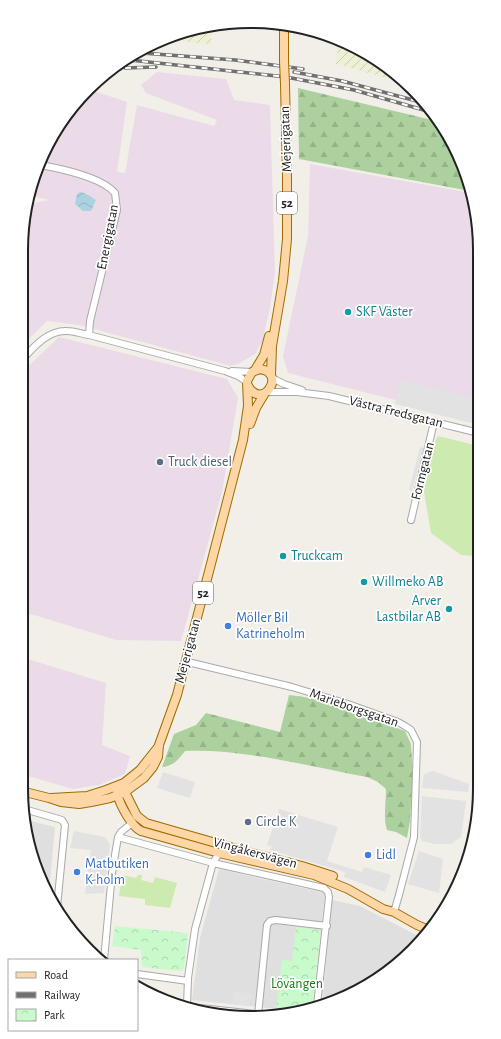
<svg xmlns="http://www.w3.org/2000/svg" width="501" height="1039" font-family="'Alegreya Sans',sans-serif">
  <style>
    .residential { fill: #e0dfdf }
    .industrial { fill: #ebdbe8 }
    .farmland { fill: url(#farmland-furrows) }
    .grass { fill: #cdebb0 }
    .forest { fill: url(#forest-firs) }
    .park { fill: url(#park-crowns) }
    .parking { fill: #e2e2e2 }
    .water { fill: url(#water-waves) }
    .lines { fill: none; stroke-linecap: round; stroke-linejoin: round }
    .minor-casing { stroke: #a9a9a9; stroke-width: 8 }
    .major-casing { stroke: #a06b00; stroke-width: 10 }
    .minor { stroke: #fff; stroke-width: 6 }
    .major { stroke: #fcd6a4; stroke-width: 8 }
    .rail-casing { stroke: #707070; stroke-width: 3.5 }
    .rail { stroke: #fff; stroke-width: 2; stroke-dasharray: 6; stroke-linecap: butt }
    .major-bridge-casing { stroke: #a06b00; stroke-width: 10; stroke-linecap: butt }
    .major-bridge { stroke: #fcd6a4; stroke-width: 8 }
    .culture-dot { fill: #0f9aa8; stroke: #fff; stroke-width: 1.5 }
    .service-dot { fill: #5c6f8a; stroke: #fff; stroke-width: 1.5 }
    .shop-dot { fill: #3f7fe0; stroke: #fff; stroke-width: 1.5 }
    .labels { text-anchor: middle; dominant-baseline: central; stroke-width: 3.5; stroke-linejoin: round; paint-order: stroke }
    .shield { fill: #fff; stroke: #646464; stroke-width: 1 }
    .shield-label { font-size: 13px; font-weight: bold; fill: #222 }
    .street-label { font-size: 14px; fill: #222; stroke: #fff }
    .culture-label { font-size: 14px; fill: #0d838f; stroke: #fff; text-anchor: start }
    .service-label { font-size: 14px; fill: #4e5e75; stroke: #fff; text-anchor: start }
    .shop-label { font-size: 14px; fill: #366cbe; stroke: #fff; text-anchor: start }
    .park-label { font-size: 14px; fill: #0c8416; stroke: #fff }
    .rim { fill: none; stroke: #222; stroke-width: 2 }
  </style>
  <defs>
    <pattern id="farmland-furrows" width="10" height="10" patternUnits="userSpaceOnUse"><rect width="10" height="10" fill="#eef0d5"/><path d="M-1 1l2-2M0 10L10 0M9 11l2-2" fill="none" stroke="#ccceb7"/></pattern>
    <pattern id="forest-firs" width="22" height="20" patternUnits="userSpaceOnUse"><rect width="22" height="20" fill="#add19e"/><path d="M5 1l3.5 6h-7zM16 11l3.5 6h-7z" fill="#95b388"/></pattern>
    <pattern id="park-crowns" width="20" height="18" patternUnits="userSpaceOnUse"><rect width="20" height="18" fill="#c8facc"/><path d="M2 6a3 3 0 1 1 6 0M12 15a3 3 0 1 1 6 0" fill="none" stroke="#acd6af"/></pattern>
    <pattern id="water-waves" width="16" height="10" patternUnits="userSpaceOnUse"><rect width="16" height="10" fill="#aad3df"/><path d="M0 5q4-4 8 0t8 0" fill="none" stroke="#92b5bf"/></pattern>
  </defs>
  <rect width="100%" height="100%" fill="#f2efe9"/>
  <path class="residential" d="M26 820 55 827 49 891 33 862Z
    M219 869 325 893 312 1006 297 1011 192 1000 200 938Z
    M332 900 360 906 424 939 352 994 322 1004Z"/>
  <path class="industrial" d="M157 72 226 79 234 100 270 105 275 272 270 308 262 342 255 354 240 363 231 366 79 325 47 321 21 347V250L30 204 49 200 32 196 39 162 88 89 127 102 117 172 125 173 137 105 214 126 217 120 146 93 141 85Z
    M310 164 471 193 478 220 479 421 288 373 283 356 308 236Z
    M59 337 227 379 238 398 222 492 181 641 116 640 34 615 21 613V373Z
    M21 657 106 683 102 745 130 756 125 774 99 785 73 789 21 774Z"/>
  <path class="farmland" d="M212 29 211 44 160 40 163 38Z
    M338 39 390 69 405 83 336 64Z"/>
  <path class="grass" d="M438 436 479 446V559L474 556 461 555 431 533 424 492C425 480 431 446 438 436Z
    M122 875 136 878 138 875H142L141 880 153 883 155 877 177 883 170 908 145 905V899L119 896Z"/>
  <path class="forest" d="M298 88 428 119 440 124 462 162 470 191 299 159Z
    M289 695C329 699 367 717 405 731L411 744 412 761V788L410 821 407 838 396 832 387 830C383 818 386 803 386 789L378 782 367 777C307 766 246 749 185 751 178 760 174 766 162 767L174 734 196 725 206 713 280 732Z"/>
  <path class="park" d="M115 926 188 933 184 968 181 971 142 967 141 950 112 946Z
    M296 927 321 930 312 1006 298 1011 276 1008 282 960 292 961Z"/>
  <path class="parking" d="M400 380 479 399V425L395 404Z
    M420 447 424 448 412 491 409 490Z
    M433 771 469 784 468 792 422 788 424 774Z
    M163 772 195 782 190 798 157 788Z
    M422 796 466 801 461 837 451 844H435L422 841 420 837Z
    M279 809 338 827 327 861 362 872 364 867 391 875 385 892 344 877 345 872 270 850 272 846 267 845Z
    M74 831 105 837 110 844 104 893 85 894 91 850 70 848Z
    M419 851 443 859 439 893 408 884Z
    M234 991 251 994 249 1006 232 1004Z"/>
  <path class="water" d="M80 192 84 193 96 200 91 211H83L75 204 77 194Z"/>
  <g class="lines">
    <g class="minor-casing">
      <path id="minor" d="M41 165C62 169 102 177 115 193L117 210 90 321 89 335
        M21 361C33 348 47 330 67 331 74 331 82 334 89 335L225 371 238 376 247 382
        M232 371 252 372
        M272 378 284 384 302 390
        M266 392H297L329 396 479 433
        M411 520 434 422
        M185 662 192 663 292 687 348 704 398 722 405 726 411 730 417 742 414 837 399 895 394 912
        M24 809 62 820 65 825 57 907
        M118 837 213 863 324 888 328 892 329 897 317 1005
        M104 960 112 873 118 837 121 832 132 823
        M137 974 188 981
        M187 1006 188 978 195 929 213 863 219 853
        M191 1007 264 1015
        M258 1015 267 925 270 921 276 920 327 926"/>
    </g>
    <g class="major-casing">
      <path id="major" d="M284 28V61
        M255 370 264 355 269 336
        M271 375 272 346 283 281 287 239V176L285 84
        M250 424 256 408 265 393
        M117 786C117 789 117 793 118 796 120 805 132 827 141 831L219 853 314 875 348 889 383 909 394 912 417 925 429 930
        M122 789 125 792 137 816 146 823 244 851 302 866 333 876
        M21 791 49 798 61 802 79 804 91 802 110 798 125 792 144 778 153 767 158 757 159 745 177 695 243 440 248 406 247 381 252 372 260 369C288 373 261 413 247 384
        M51 798 87 796 106 790 124 783 140 770 159 746"/>
    </g>
    <use href="#minor" class="minor"/>
    <use href="#major" class="major"/>
    <g class="rail-casing">
      <path id="rail" d="M142 53 235 60 303 69
        M130 60 286 77 354 90 434 113
        M125 68 156 67
        M294 72 342 81 424 103
        M473 821 480 772"/>
    </g>
    <use href="#rail" class="rail"/>
    <g class="major-bridge-casing">
      <path id="major-bridge" d="M284 61 285 84"/>
    </g>
    <use href="#major-bridge" class="major-bridge"/>
  </g>
  <g class="culture-dot">
    <circle cx="348" cy="312" r="4"/>
    <circle cx="283" cy="556" r="4"/>
    <circle cx="364" cy="582" r="4"/>
    <circle cx="449" cy="609" r="4"/>
  </g>
  <g class="service-dot">
    <circle cx="160" cy="462" r="4"/>
    <circle cx="248" cy="822" r="4"/>
  </g>
  <g class="shop-dot">
    <circle cx="228" cy="626" r="4"/>
    <circle cx="368" cy="855" r="4"/>
    <circle cx="77" cy="872" r="4"/>
  </g>
  <g class="labels">
    <g class="shield">
      <rect x="277" y="192" width="20" height="22" rx="3"/>
      <rect x="193" y="582" width="20" height="22" rx="3"/>
    </g>
    <g class="shield-label">
      <text x="287" y="203">52</text>
      <text x="203" y="593">52</text>
    </g>
    <g class="street-label">
      <text transform="translate(286 139) rotate(-92)">Mejerigatan</text>
      <text transform="translate(108 237) rotate(-79)">Energigatan</text>
      <text transform="translate(396 412) rotate(14)">Västra Fredsgatan</text>
      <text transform="translate(423 471) rotate(-76)">Formgatan</text>
      <text transform="translate(188 651) rotate(-75)">Mejerigatan</text>
      <text transform="translate(354 708) rotate(19)">Marieborgsgatan</text>
      <text transform="translate(255 853) rotate(15)">Vingåkersvägen</text>
    </g>
    <g class="culture-label">
      <text x="356" y="312">SKF Väster</text>
      <text x="291" y="556">Truckcam</text>
      <text x="372" y="582">Willmeko AB</text>
      <text x="441" y="601" text-anchor="end">Arver<tspan x="441" dy="16">Lastbilar AB</tspan></text>
    </g>
    <g class="service-label">
      <text x="168" y="462">Truck diesel</text>
      <text x="256" y="822">Circle K</text>
    </g>
    <g class="shop-label">
      <text x="236" y="618">Möller Bil<tspan x="236" dy="16">Katrineholm</tspan></text>
      <text x="376" y="855">Lidl</text>
      <text x="85" y="864">Matbutiken<tspan x="85" dy="16">K-holm</tspan></text>
    </g>
    <g class="park-label">
      <text x="297" y="984">Lövängen</text>
    </g>
  </g>
  <path d="M0 0H501V1039H0ZM250 28H251A222 222 0 0 1 473 250V789A222 222 0 0 1 251 1011H250A222 222 0 0 1 28 789V250A222 222 0 0 1 250 28Z" fill="#fff" fill-rule="evenodd"/>
  <path class="rim" d="M250 28H251A222 222 0 0 1 473 250V789A222 222 0 0 1 251 1011H250A222 222 0 0 1 28 789V250A222 222 0 0 1 250 28Z"/>
  <rect x="8" y="959" width="130" height="72" fill="#ffffff" stroke="#a7a7a7"/>
  <rect x="16" y="972" width="20" height="6" fill="#fcd6a4" stroke="#a7a7a7"/>
  <text x="44" y="979" font-size="12" fill="#222222">Road</text>
  <rect x="16" y="992" width="20" height="6" fill="#707070" stroke="#a7a7a7"/>
  <text x="44" y="999" font-size="12" fill="#222222">Railway</text>
  <rect x="16" y="1009" width="20" height="12" fill="url(#park-crowns)" stroke="#a7a7a7"/>
  <text x="44" y="1019" font-size="12" fill="#222222">Park</text>
</svg>
